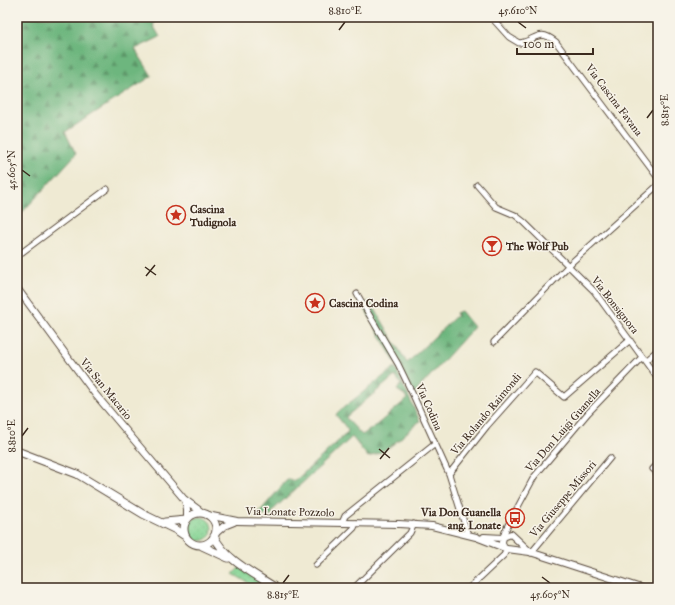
<svg xmlns="http://www.w3.org/2000/svg" width="675" height="605" font-family="'IM FELL Great Primer',serif">
  <style>
    .grass { fill: url(#grass-dots); stroke: #61805a }
    .forest { fill: url(#forest-firs); stroke: #54704e; fill-rule: evenodd }
    .lines { fill: none; stroke-linecap: round; stroke-linejoin: round }
    .minor-casing { stroke: #564739; stroke-width: 7 }
    .tertiary-casing { stroke: #564739; stroke-width: 8 }
    .secondary-casing { stroke: #564739; stroke-width: 9 }
    .minor { stroke: #fff; stroke-width: 5 }
    .tertiary { stroke: #fff; stroke-width: 6 }
    .secondary { stroke: #fff; stroke-width: 7 }
    .ticks { fill: none; stroke: #3b2a1e; stroke-width: 1.5 }
    .labels { text-anchor: middle; dominant-baseline: central; stroke-width: 3; stroke-linejoin: round; paint-order: stroke }
    .street-label { font-size: 11px; fill: #3b2a1e; stroke: #f7f3e8 }
    .poi-label { font-size: 11px; font-weight: bold; fill: #3b2a1e; stroke: #f7f3e8; text-anchor: start }
    .neatline { fill: none; stroke: #3b2a1e; stroke-width: 1.5 }
    .ticks-label { font-size: 10px; text-anchor: middle; fill: #3b2a1e }
  </style>
  <defs>
    <pattern id="grass-dots" width="8" height="8" patternUnits="userSpaceOnUse"><rect width="8" height="8" fill="#87d595"/><path d="M2 2h.1M6 6h.1" fill="none" stroke="#75b780" stroke-width="1.8" stroke-linecap="round"/></pattern>
    <pattern id="forest-firs" width="22" height="20" patternUnits="userSpaceOnUse"><rect width="22" height="20" fill="#6db67e"/><path d="M5 1l3.5 6h-7zM16 11l3.5 6h-7z" fill="#5b9467"/></pattern>
  </defs>
  <rect width="100%" height="100%" fill="#f7f3e8"/>
  <filter id="ink" filterUnits="userSpaceOnUse"><feTurbulence type="fractalNoise" baseFrequency=".025" numOctaves="2"/><feDisplacementMap in="SourceGraphic" scale="8" xChannelSelector="R" yChannelSelector="G"/><feConvolveMatrix kernelMatrix="1 2 1 2 8 2 1 2 1" color-interpolation-filters="sRGB"/></filter>
  <filter id="wash" filterUnits="userSpaceOnUse"><feTurbulence type="fractalNoise" baseFrequency=".012" numOctaves="4" result="noise"/><feDisplacementMap in="SourceGraphic" scale="16" xChannelSelector="R" yChannelSelector="G"/><feGaussianBlur stdDeviation="0.9" result="paint"/><feColorMatrix in="noise" values="0 0 0 0 0 0 0 0 0 0 0 0 0 0 0 0 0 1.4 0 .05"/><feComposite in="paint" operator="in"/></filter>
  <g filter="url(#wash)">
    <rect width="100%" height="100%" fill="#efead3"/>
    <path class="grass" d="M188 529a12 12 0 1 1 24 0a12 12 0 1 1-24 0Z
      M240 567 271 588H257L233 574Z"/>
    <path class="forest" d="M17 17H158L153 25 160 37 135 49 152 76 65 132 76 154 17 218Z
      M370 301 407 363 457 315 456 313 461 311 474 327 413 395 363 305Z
      M395 367 420 421C404 434 389 452 368 457L352 437 272 511V515H257L286 481 290 479 295 481 347 433 348 430 336 415 338 412ZM395 376 401 384 397 390 405 395 407 399 374 427 362 435 346 418 347 416Z"/>
  </g>
  <g filter="url(#ink)">
    <g class="lines">
      <g class="minor-casing">
        <path id="minor" d="M491 17 509 37 519 43C536 41 538 27 556 42L658 178
          M477 185 496 207 515 215 524 222 594 291 658 379
          M17 256 107 189
          M357 294 398 364 413 395 449 474 468 535
          M494 342 572 262 658 185
          M645 361 658 350
          M658 463 652 469 658 474
          M449 474 487 426 535 372 564 397 630 340
          M342 523 345 516 435 444
          M503 537 506 529 534 477 588 413 642 357
          M531 553 610 458
          M316 565 354 528 356 523
          M354 588 410 533 414 524
          M469 588 504 555 507 549"/>
      </g>
      <g class="tertiary-casing">
        <path id="tertiary" d="M17 288 95 394 184 499 203 513
          M185 500 187 509V519
          M207 515 237 521 399 524 432 526 476 537 507 549 530 552 641 588
          M215 534 224 526 234 522
          M484 537 503 538
          M503 546 502 542 503 537 511 534 529 551"/>
      </g>
      <g class="secondary-casing">
        <path id="secondary" d="M17 451 77 474 143 514 176 530 185 536
          M184 529a16 16 0 1 1 32 0a16 16 0 1 1-32 0Z
          M165 522 186 520
          M214 536C225 560 255 574 276 588
          M202 546 228 558"/>
      </g>
      <use href="#minor" class="minor"/>
      <use href="#tertiary" class="tertiary"/>
      <use href="#secondary" class="secondary"/>
    </g>
  </g>
  <path class="ticks" d="M518 22 526 28M339 30 345 22M647 118 653 110M22 170 30 176M145 267 156 275M146 276 155 265M22 436 28 428M379 449 390 458M380 459 389 448M542 577 550 583M283 583 289 575"/>
  <defs>
    <g id="sight-ring" transform="scale(1)"><circle r="9.5" fill="#f7f3e8" stroke="#c8321e" stroke-width="1.5"/><path d="M0-6L1.8-2.2L6-1.7L2.9 1.2L3.7 5.4L0 3.3L-3.7 5.4L-2.9 1.2L-6-1.7L-1.8-2.2Z" fill="#c8321e"/></g>
    <g id="bar-ring" transform="scale(1)"><circle r="9.5" fill="#f7f3e8" stroke="#c8321e" stroke-width="1.5"/><path d="M-6-5H6L.8 .8V4.5H3.5V6h-7V4.5H-.8V.8Z" fill="#c8321e"/></g>
    <g id="bus-ring" transform="scale(1)"><circle r="9.5" fill="#f7f3e8" stroke="#c8321e" stroke-width="1.5"/><path d="M-5-6H5V4H4V6H2V4H-2V6H-4V4H-5ZM-3.5-4V0h7V-4ZM-3.5 1.2v1.5H-2V1.2ZM2 1.2v1.5H3.5V1.2Z" fill="#c8321e"/></g>
  </defs>
  <g fill-rule="evenodd">
    <use href="#sight-ring" x="176" y="215"/>
    <use href="#bar-ring" x="492" y="246"/>
    <use href="#sight-ring" x="315" y="303"/>
    <use href="#bus-ring" x="515" y="518"/>
  </g>
  <g class="labels">
    <g class="street-label">
      <text transform="translate(614 100) rotate(53)">Via Cascina Favana</text>
      <text transform="translate(615 305) rotate(52)">Via Bonsignora</text>
      <text transform="translate(106 389) rotate(51)">Via San Macario</text>
      <text transform="translate(429 407) rotate(66)">Via Codina</text>
      <text transform="translate(486 414) rotate(-50)">Via Rolando Raimondi</text>
      <text transform="translate(563 430) rotate(-49)">Via Don Luigi Guanella</text>
      <text transform="translate(563 499) rotate(-50)">Via Giuseppe Missori</text>
      <text transform="translate(290 512) rotate(1)">Via Lonate Pozzolo</text>
    </g>
    <g class="poi-label">
      <text x="190" y="209">Cascina<tspan x="190" dy="13">Tudignola</tspan></text>
      <text x="506" y="246">The Wolf Pub</text>
      <text x="329" y="303">Cascina Codina</text>
      <text x="501" y="512" text-anchor="end">Via Don Guanella<tspan x="501" dy="13">ang. Lonate</tspan></text>
    </g>
  </g>
  <rect width="675" height="605" fill="none" stroke="#f7f3e8" stroke-width="44"/>
  <path d="M517 48v6h76v-6" fill="none" stroke="#3b2a1e" stroke-width="2"/>
  <text x="523" y="48" font-size="12" fill="#3b2a1e" stroke="#f7f3e8" stroke-width="3" paint-order="stroke">100 m</text>
  <rect x="22" y="22" width="631" height="561" class="neatline"/>
  <g class="ticks-label">
    <text x="345" y="14">8.810°E</text>
    <text x="518" y="14">45.610°N</text>
    <text transform="translate(664 110) rotate(-90)" y="4">8.815°E</text>
    <text transform="translate(11 170) rotate(-90)" y="4">45.605°N</text>
    <text transform="translate(11 436) rotate(-90)" y="4">8.810°E</text>
    <text x="283" y="598">8.815°E</text>
    <text x="550" y="598">45.605°N</text>
  </g>
</svg>
